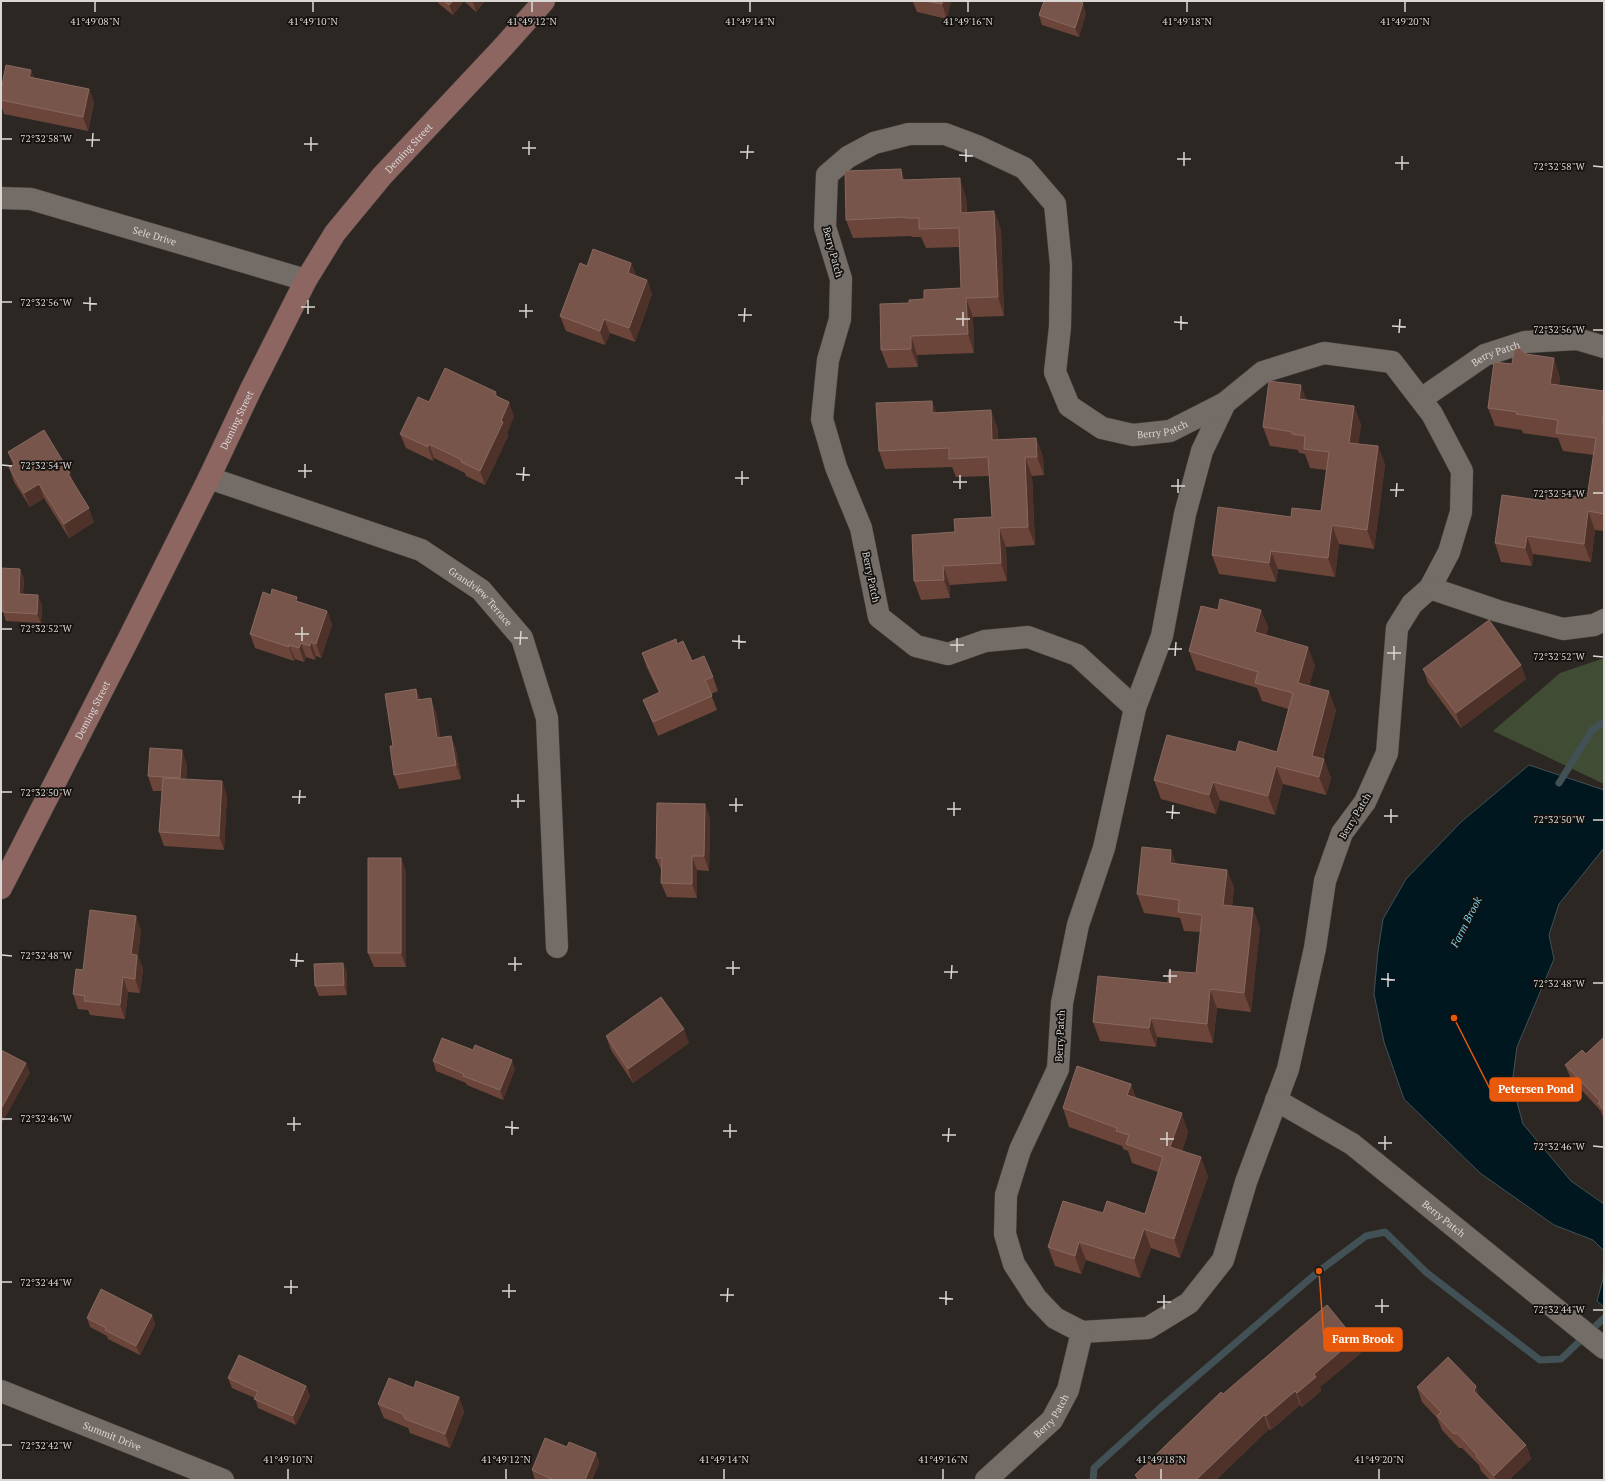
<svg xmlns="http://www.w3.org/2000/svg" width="1605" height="1481" font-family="'PT Serif',serif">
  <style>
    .green { fill: #404d34 }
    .water { fill: #00171f; stroke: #415155 }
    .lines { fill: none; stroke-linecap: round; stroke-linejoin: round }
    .stream { stroke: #415155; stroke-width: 7 }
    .street-casing { stroke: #474440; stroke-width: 23 }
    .secondary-casing { stroke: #474440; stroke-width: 23 }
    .street { stroke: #736c67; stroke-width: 22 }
    .secondary { stroke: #8d6561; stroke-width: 22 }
    .wall { fill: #6c453a }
    .shaded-wall { fill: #4e3229 }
    .building { fill: #78554a; stroke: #876960 }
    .ticks { fill: none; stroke: #dad7d4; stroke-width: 1.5 }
    .labels { text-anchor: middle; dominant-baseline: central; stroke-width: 3.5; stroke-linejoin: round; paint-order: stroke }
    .street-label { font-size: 10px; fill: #dad7d4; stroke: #13100e }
    .water-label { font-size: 11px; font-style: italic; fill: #79d3ec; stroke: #13100e }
    .ticks-label { font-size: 10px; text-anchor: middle; fill: #dad7d4; stroke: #13100e; stroke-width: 3.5; stroke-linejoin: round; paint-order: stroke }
    .leader { fill: none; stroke: #e8590c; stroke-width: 1.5 }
    .callout-dot { fill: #e8590c; stroke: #13100e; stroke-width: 1.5 }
    .callout { fill: #e8590c; stroke: #e8590c; stroke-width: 1.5 }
    .callout-label { font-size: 11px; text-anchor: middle; font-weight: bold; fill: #fff }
  </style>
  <rect width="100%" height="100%" fill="#2c2722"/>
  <path class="green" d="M1604 658V784L1493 731 1560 673Z"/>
  <path class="water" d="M1529 765 1604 790V848L1559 904 1549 935 1554 959 1517 1047 1512 1084 1523 1124 1571 1181 1604 1204V1251L1593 1240 1554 1225 1480 1173 1404 1099 1384 1042 1374 994 1378 951 1383 919 1406 879 1461 822Z
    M1604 1254V1307L1597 1301 1603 1279Z"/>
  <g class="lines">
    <path class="stream" d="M1559 783 1592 730 1604 722
      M1093 1480 1094 1468 1160 1408 1319 1271 1366 1236 1385 1232 1427 1273 1540 1360 1561 1359 1604 1318"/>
    <g class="street-casing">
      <g id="street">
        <path id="s1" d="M1 198 31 199 306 280"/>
        <path d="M1324 353 1392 362 1432 414 1462 471 1461 512 1449 552 1430 588 1412 604 1397 628 1387 753 1365 802 1342 833 1325 881 1315 948 1288 1069 1246 1182 1223 1260 1189 1303 1148 1328 1082 1332 1055 1318 1036 1298 1014 1264 1005 1234 1006 1195 1020 1150 1058 1069 1062 1003 1078 925 1104 848 1135 708 1162 636 1185 514 1202 451 1225 403 1263 372Z"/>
        <path id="s2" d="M1421 399 1485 355 1525 342 1577 339 1604 347"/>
        <path id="s3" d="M209 478 421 550 481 590 522 638 547 718 557 947"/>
        <path d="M1430 588 1498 611 1563 629 1594 625 1604 620"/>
        <path id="s4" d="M1135 708 1077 655 1028 637 985 641 948 654 916 646 879 617 861 528 836 467 822 419 828 360 840 319 841 279 825 227 827 175 848 157 874 143 909 134H945L977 146 1024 168 1055 204 1061 265 1060 327 1055 372 1069 406 1102 428 1133 435 1170 431 1225 403"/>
        <path id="s5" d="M1276 1100 1352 1144 1604 1348"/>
        <path id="s6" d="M1 1391 223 1480"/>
        <path id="s7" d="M986 1480 1052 1420 1068 1390 1082 1332"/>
      </g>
    </g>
    <g class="secondary-casing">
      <g id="secondary">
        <path id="s8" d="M1 888 129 638 209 478 251 389 306 280 335 233 382 176 504 46 544 1"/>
      </g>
    </g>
    <use href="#street" class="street"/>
    <use href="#secondary" class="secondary"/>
  </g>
  <path class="wall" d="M438 1H485L476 12 464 1 453 15 438 3Z
    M908 1H951L947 19 917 12 913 2Z
    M1086 13 1079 37 1042 25 1039 15Z
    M34 78 89 89 94 103 88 131 4 114 1 105V90Z
    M905 180 966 197 967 212 994 211 1001 230 1004 316 973 317 974 353 917 355 918 367 888 368 881 350 909 303 924 299 961 288 959 247 926 248 921 237H912L911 236 853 238 846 220Z
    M631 263 636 276 647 280 652 294 635 342 610 333 605 345 566 331 560 316 587 266Z
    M1526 354 1560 377 1559 385 1604 391V531L1595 530 1591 562 1533 554 1532 566 1501 562 1495 543 1546 501 1587 498 1594 455 1563 451 1558 438 1523 433 1522 430 1495 426 1488 408 1512 364Z
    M496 392 497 396 514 416 507 433 508 436 485 485 466 476 465 473 434 458 433 461 406 448 400 434 429 402Z
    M1306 400 1354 406 1361 425 1358 444 1378 446 1385 465 1374 549 1339 544 1335 577 1278 569 1276 582 1219 574 1212 555 1291 517 1321 511 1326 470 1310 468 1305 454 1299 453 1298 450 1270 446 1263 427Z
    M937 413 998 429V440L1036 438 1043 457 1044 475 1032 476 1035 545 1006 547 1007 581 950 585V598L921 600 914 581 955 532 992 517 989 476 956 477 952 467 885 469 879 451Z
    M8 452 75 487 94 522 69 538 44 498 30 507 14 482 9 467 13 465Z
    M1 566 2 568 20 569 24 579 23 594 42 605 41 623 6 621 3 612H1Z
    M271 595 299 602 327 611 332 625 321 658 316 656 315 660 306 657 304 662 295 659 294 661 255 648 250 634Z
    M1218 610H1261L1268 628 1266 635 1315 665 1309 686 1336 710 1323 759 1331 778 1326 795 1283 784 1275 815 1220 800 1216 814 1161 799 1154 780 1236 752H1277L1288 709 1262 701 1257 688 1196 670 1189 651Z
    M677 644 692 661 713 677 718 691 711 694 717 710 658 736 649 714 643 700 659 693 647 668 642 653Z
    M1521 665 1526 679 1461 728 1428 683 1423 669Z
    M416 689 420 699 436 712 440 737 451 736 456 750 461 779 399 789 394 775 393 746Z
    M187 764 186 779 227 795 224 850 164 846 159 832 162 791H153L148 776Z
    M710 818 709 871 697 870V898L667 897 661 883 662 872 656 858Z
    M401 858 406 873V967H374L368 953Z
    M1176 864 1227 870 1234 888 1232 906 1260 927 1251 1012 1217 1008 1213 1043 1157 1037 1156 1047 1100 1041 1093 1022 1168 983 1196 973 1200 932 1184 931 1180 918 1144 913 1137 894Z
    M141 930 138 956 143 969 140 993 128 992 125 1019 90 1015 88 1010 78 1009 73 994 83 970Z
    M347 972V995L319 996 315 986Z
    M606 1036 689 1043 633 1083 611 1050Z
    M1604 1037V1118L1603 1117 1601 1111 1571 1079 1565 1065 1586 1054Z
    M433 1061 515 1069 503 1100 467 1085 466 1083 436 1071Z
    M1131 1084 1136 1098 1188 1132 1182 1151 1208 1176 1180 1258 1151 1248 1140 1278 1086 1260 1081 1274 1055 1266 1048 1247 1103 1213 1145 1214 1158 1172 1132 1163 1128 1151 1123 1149 1122 1146 1069 1127 1063 1108Z
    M152 1315 155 1325 140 1355 108 1339 107 1336 90 1327 87 1318Z
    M1361 1353 1320 1387 1321 1391 1302 1407 1300 1405 1271 1430 1269 1429 1216 1480H1137L1135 1475 1223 1394Z
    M228 1378 306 1386 310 1396 296 1425 258 1408 255 1398 232 1388Z
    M1417 1387 1479 1397 1526 1445 1531 1459 1509 1480H1490L1481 1471 1479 1465 1462 1448H1459L1442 1430 1437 1418 1422 1402Z
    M414 1388 459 1397 464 1412 450 1448 410 1433 408 1428 384 1418 378 1404Z
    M567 1447 596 1453 599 1463 592 1480H535L532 1470Z"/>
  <path class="shaded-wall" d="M453 1H464L453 15 449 5Z
    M474 1H485L476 12 473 2Z
    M943 1H951L947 19 942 4Z
    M1083 3 1086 13 1079 37 1075 28Z
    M31 70 36 84 29 77Z
    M89 89 94 103 88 131 83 117Z
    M901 169 908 188 902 180Z
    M960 178 966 197 967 231 961 213Z
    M994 211 1001 230 1004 316 998 297Z
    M631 263 636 277 628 273Z
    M647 280 652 294 635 342 629 328Z
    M966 298 973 317 974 353 968 334Z
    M604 319 610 333 605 345 600 331Z
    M911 336 917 355 918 367 911 349Z
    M1554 358 1560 377 1557 402 1550 384Z
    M1301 385 1308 404 1299 399Z
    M932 401 939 419 932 413Z
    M509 402 514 416 507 433 508 436 485 485 480 471Z
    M1354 406 1361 425 1356 461 1349 443Z
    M991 410 998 429 999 459 992 440Z
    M1604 411V431L1602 425Z
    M1036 438 1043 457 1044 475 1037 457Z
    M429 444 434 458 433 461 428 447Z
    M1378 446 1385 465 1374 549 1367 530Z
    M1025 457 1032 476 1035 545 1028 527Z
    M70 473 76 487 68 474Z
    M39 484 44 498 30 507 24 493Z
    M89 508 94 522 69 538 64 524Z
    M1588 511 1595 530 1591 562 1584 544Z
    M1332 525 1339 544 1335 577 1328 558Z
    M999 528 1006 547 1007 581 1001 563Z
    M1527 536 1533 554 1532 566 1525 548Z
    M1271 551 1278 569 1276 582 1269 563Z
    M943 566 950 585V598L944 580Z
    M20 569 24 579 22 604 19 594Z
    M38 595 42 605 41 623 37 614Z
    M1261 610 1268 628 1262 651 1255 632Z
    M327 611 332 625 321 658 316 644Z
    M311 642 316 656 315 660 310 646Z
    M301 643 306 657 304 662 299 648Z
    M289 645 295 659 294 661 289 647Z
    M1308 647 1315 665 1305 702 1298 683Z
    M1521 665 1526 679 1461 728 1456 713Z
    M416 689 421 703 417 700Z
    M1329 691 1336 710 1318 774 1312 756Z
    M431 698 436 712 442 752 437 738Z
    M451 736 456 750 461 779 456 765Z
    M182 750 187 764 185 792 180 778Z
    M1324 759 1331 778 1326 795 1319 777Z
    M1276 766 1283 784 1275 815 1268 796Z
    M222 781 227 795 224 850 219 836Z
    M1213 782 1220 800 1216 814 1209 795Z
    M705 804 710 818 709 871 704 856Z
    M1171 850 1178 869 1170 863Z
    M692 856 697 870V898L692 884Z
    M401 858 406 873V967L401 953Z
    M1227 870 1234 888 1230 923 1223 905Z
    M1253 908 1260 927 1251 1012 1244 993Z
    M136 916 141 930 138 956 143 969 140 993 135 979 131 954Z
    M343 963 347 972V995L344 985Z
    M123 977 128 992 125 1019 120 1005Z
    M1210 989 1217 1008 1213 1043 1207 1024Z
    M1151 1018 1157 1037 1156 1047 1149 1028Z
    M684 1029 689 1043 633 1083 628 1069Z
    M512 1060 515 1069 503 1100 500 1090Z
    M26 1063 30 1073 1 1125V1109Z
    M1131 1084 1137 1103 1127 1095Z
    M1182 1113 1188 1132 1177 1166 1170 1147Z
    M1201 1157 1208 1176 1180 1258 1174 1239Z
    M1144 1229 1151 1248 1140 1278 1134 1259Z
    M1079 1242 1086 1260 1081 1274 1075 1256Z
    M152 1315 155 1325 140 1355 136 1346Z
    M1355 1339 1361 1353 1320 1387 1321 1391 1302 1407 1297 1393 1314 1374Z
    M306 1386 310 1396 296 1425 293 1416Z
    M1476 1386 1481 1401 1474 1391Z
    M1295 1391 1300 1405 1271 1430 1266 1416Z
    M459 1397 464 1412 450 1448 445 1434Z
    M1264 1415 1269 1429 1216 1480H1196Z
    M1526 1445 1531 1459 1509 1480H1496L1494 1476Z
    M596 1453 599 1463 592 1480H585Z"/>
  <path class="building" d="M444 1H453L449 5Z
    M925 1H943L942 4Z
    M1044 1H1076L1083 3 1075 28 1039 15Z
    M6 65 31 70 29 77 89 89 83 117 1 100V90Z
    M901 169 902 180 960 178 961 213 994 211 998 297 966 298 968 334 911 336V349L881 350 880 304 909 303V300L924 299V290L961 288 959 228 919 229V218H905V217L846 220 845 171Z
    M593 249 631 263 628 273 647 280 629 328 604 319 600 331 560 316 580 263 587 266Z
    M1515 345 1526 354 1554 358 1550 384 1604 391V411L1602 425 1604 426V514L1588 511 1584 544 1527 536 1525 548 1495 543 1502 495 1546 501 1547 492 1587 498 1596 438 1556 433 1558 420 1516 414 1517 412 1488 408 1494 362 1512 364Z
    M445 368 496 392 494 395 509 402 501 421 503 422 480 471 461 462 462 460 429 444 428 447 400 434 418 397 429 402Z
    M1269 381 1301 385 1299 399 1354 406 1349 443 1378 446 1367 530 1332 525 1328 558 1271 551 1269 563 1212 555 1218 507 1291 517 1292 508 1321 511 1329 452 1304 449 1305 436 1292 434V432L1263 427Z
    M932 401V413L991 410 992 440 1036 438 1037 457H1025L1028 527 999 528 1001 563 943 566 944 580 914 581 912 535 955 532 954 519 992 517 988 457 949 459V448L879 451 876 403Z
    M44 430 70 473 68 474 89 508 64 524 39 484 24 493 9 467 15 464 8 452Z
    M1 568 20 569 19 594 38 595 37 614 3 612V602H1Z
    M272 589 297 597 296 601 327 611 316 644 311 642 310 646 301 643 299 648 289 645V647L250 634 263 592 271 595Z
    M1220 599 1261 610 1255 632 1308 647 1298 683 1329 691 1312 756 1324 759 1319 777 1276 766 1268 796 1213 782 1209 795 1154 780 1167 735 1236 752 1239 741 1277 752 1293 693 1255 683 1258 672 1189 651 1201 606 1218 610Z
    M1489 620 1521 665 1456 713 1423 669Z
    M676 639 677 644 683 641 692 661 704 656 713 677 705 680 712 696 653 722 643 700 660 692 642 653Z
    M416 689 417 700 431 698 437 738 451 736 456 765 394 775 390 746H393L385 694Z
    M150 748 182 750 180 778 148 776Z
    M163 778 222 781 219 836 159 832Z
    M657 803 705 804 704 856H692V884L661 883 662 858H656Z
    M1142 847 1171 850 1170 863 1227 870 1223 905 1253 908 1244 993 1210 989 1207 1024 1151 1018 1149 1028 1093 1022 1098 976 1168 983 1169 971 1196 973 1202 915 1178 912 1179 900 1137 894Z
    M368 858H401V953H368Z
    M90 910 136 916 131 954 137 955 135 979 123 977 120 1005 84 1001 85 996 73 994 76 969 83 970Z
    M343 963 344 985 315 986 314 964Z
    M661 997 684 1029 628 1069 606 1036Z
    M1604 1037V1110L1598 1103 1600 1101 1565 1065 1582 1050 1586 1054Z
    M442 1038 473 1050 475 1045 512 1060 500 1090 463 1076 464 1074 433 1061Z
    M1 1050 26 1063 1 1109Z
    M1077 1066 1131 1084 1127 1095 1182 1113 1170 1147 1201 1157 1174 1239 1144 1229 1134 1259 1079 1242 1075 1256 1048 1247 1063 1201 1103 1213 1107 1201 1145 1214 1163 1157 1126 1144 1129 1135 1116 1131 1117 1128 1063 1108Z
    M101 1289 152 1315 136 1346 105 1330 106 1328 87 1318Z
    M1327 1305 1355 1339 1314 1374 1316 1377 1297 1393 1295 1391 1266 1416 1264 1415 1196 1480H1192L1191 1479 1189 1480H1140L1135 1475 1221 1392 1223 1394Z
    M239 1355 306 1386 293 1416 254 1399 258 1392 228 1378Z
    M1448 1357 1476 1386 1474 1391 1526 1445 1494 1476 1476 1456 1477 1455 1457 1433 1454 1434 1437 1416 1441 1412 1417 1387Z
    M389 1378 414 1388 416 1381 459 1397 445 1434 405 1419 403 1414 378 1404Z
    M545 1438 567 1447 569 1442 596 1453 585 1480H554L532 1470Z"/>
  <path class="ticks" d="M95 12V2M313 12V2M532 12V2M750 12V2M968 12V2M1187 12V2M1405 12V2M2 139H12M86 140H100M304 144H318M92 147 93 133M522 148H536M311 151V137M740 152H754M529 155V141M959 155 973 156M747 159 748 145M1177 159H1191M966 162V149M1395 163H1409M1184 166V152M1593 166 1603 167M1402 170V156M2 302H12M83 303 97 304M301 307H315M90 311V297M519 311H533M308 314V300M738 315H752M526 318V304M956 319H970M744 322 745 308M1174 322 1188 323M963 326V312M1392 326 1406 327M1181 330V316M1593 330H1603M1399 333 1400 319M2 465 12 466M298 471H312M516 474 530 475M305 478V464M735 478H749M523 481 524 467M953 482H967M742 485V471M1171 486H1185M960 489V475M1390 490H1404M1178 493V479M1593 493H1603M1396 497 1397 483M2 629H12M295 634H309M514 638H528M302 641V627M732 641 746 642M520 645 521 631M950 645H964M739 649V635M1168 649H1182M957 652V638M1387 653H1401M1175 656 1176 642M1593 656 1603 657M1394 660V646M2 792H12M292 797H306M511 801H525M299 804 300 790M729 805H743M518 808V794M947 809H961M736 812V798M1166 812 1180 813M954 816V802M1384 816H1398M1172 819 1173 805M1593 820H1603M1391 823V809M2 955 12 956M290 960 304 961M508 964H522M296 967 297 953M726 968H740M515 971V957M944 972H958M733 975V961M1163 976H1177M951 979 952 965M1381 979 1395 980M1170 983V969M1593 983H1603M1388 987V973M2 1119H12M287 1124H301M505 1127 519 1128M294 1131V1117M723 1131H737M512 1135V1121M942 1135H956M730 1138V1124M1160 1139H1174M948 1142 949 1128M1378 1143H1392M1167 1146V1132M1593 1146 1603 1147M1385 1150V1136M2 1282H12M284 1287H298M502 1291H516M291 1294V1280M720 1295H734M509 1298V1284M939 1298 953 1299M727 1302 728 1288M1157 1302H1171M946 1305V1291M1375 1306H1389M1164 1309V1295M1593 1310H1603M1382 1313V1299M2 1445H12M288 1479V1469M506 1479V1469M724 1479V1469M943 1479V1469M1161 1479V1469M1379 1479V1469"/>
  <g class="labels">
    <g class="street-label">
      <text stroke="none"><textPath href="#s8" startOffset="848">Deming Street</textPath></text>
      <text stroke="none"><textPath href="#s1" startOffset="159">Sele Drive</textPath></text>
      <text transform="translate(833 252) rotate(75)">Berry Patch</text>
      <text stroke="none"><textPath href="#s2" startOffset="88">Berry Patch</textPath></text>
      <text stroke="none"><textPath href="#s8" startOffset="524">Deming Street</textPath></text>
      <text stroke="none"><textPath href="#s4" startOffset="1318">Berry Patch</textPath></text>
      <text transform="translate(871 577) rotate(78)">Berry Patch</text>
      <text stroke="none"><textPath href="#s3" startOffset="300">Grandview Terrace</textPath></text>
      <text stroke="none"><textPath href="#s8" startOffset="200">Deming Street</textPath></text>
      <text transform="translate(1355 816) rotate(-59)">Berry Patch</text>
      <text transform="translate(1060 1036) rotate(-87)">Berry Patch</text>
      <text stroke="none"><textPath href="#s5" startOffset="206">Berry Patch</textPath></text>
      <text stroke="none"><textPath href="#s7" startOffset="92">Berry Patch</textPath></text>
      <text stroke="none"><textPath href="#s6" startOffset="120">Summit Drive</textPath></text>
    </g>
    <g class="water-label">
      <text transform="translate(1466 922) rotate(-63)">Farm Brook</text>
    </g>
  </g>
  <g class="ticks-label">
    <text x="95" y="25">41°49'08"N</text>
    <text x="313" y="25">41°49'10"N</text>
    <text x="532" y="25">41°49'12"N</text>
    <text x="750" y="25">41°49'14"N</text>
    <text x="968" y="25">41°49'16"N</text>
    <text x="1187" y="25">41°49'18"N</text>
    <text x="1405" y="25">41°49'20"N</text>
    <text x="46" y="142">72°32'58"W</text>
    <text x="1559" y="170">72°32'58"W</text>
    <text x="46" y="306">72°32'56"W</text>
    <text x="1559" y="333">72°32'56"W</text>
    <text x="46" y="469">72°32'54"W</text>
    <text x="1559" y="497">72°32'54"W</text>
    <text x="46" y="632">72°32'52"W</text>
    <text x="1559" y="660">72°32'52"W</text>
    <text x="46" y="796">72°32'50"W</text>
    <text x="1559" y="823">72°32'50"W</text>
    <text x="46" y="959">72°32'48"W</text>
    <text x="1559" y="987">72°32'48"W</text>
    <text x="46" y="1122">72°32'46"W</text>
    <text x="1559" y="1150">72°32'46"W</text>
    <text x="46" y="1286">72°32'44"W</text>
    <text x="1559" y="1313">72°32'44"W</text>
    <text x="46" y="1449">72°32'42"W</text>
    <text x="288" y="1463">41°49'10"N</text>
    <text x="506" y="1463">41°49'12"N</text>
    <text x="724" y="1463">41°49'14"N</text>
    <text x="943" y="1463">41°49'16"N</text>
    <text x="1161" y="1463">41°49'18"N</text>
    <text x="1379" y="1463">41°49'20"N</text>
  </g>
  <path class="leader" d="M1454 1018L1490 1089M1319 1271L1324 1340"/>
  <g class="callout-dot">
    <circle cx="1454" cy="1018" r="4"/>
    <circle cx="1319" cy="1271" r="4"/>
  </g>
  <g class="callout">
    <rect x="1490" y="1078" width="91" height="23" rx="4"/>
    <rect x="1324" y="1328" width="78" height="23" rx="4"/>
  </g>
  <g class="callout-label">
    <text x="1536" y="1093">Petersen Pond</text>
    <text x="1363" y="1343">Farm Brook</text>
  </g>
  <rect width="1605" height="1481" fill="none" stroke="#dad7d4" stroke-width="4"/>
</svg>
